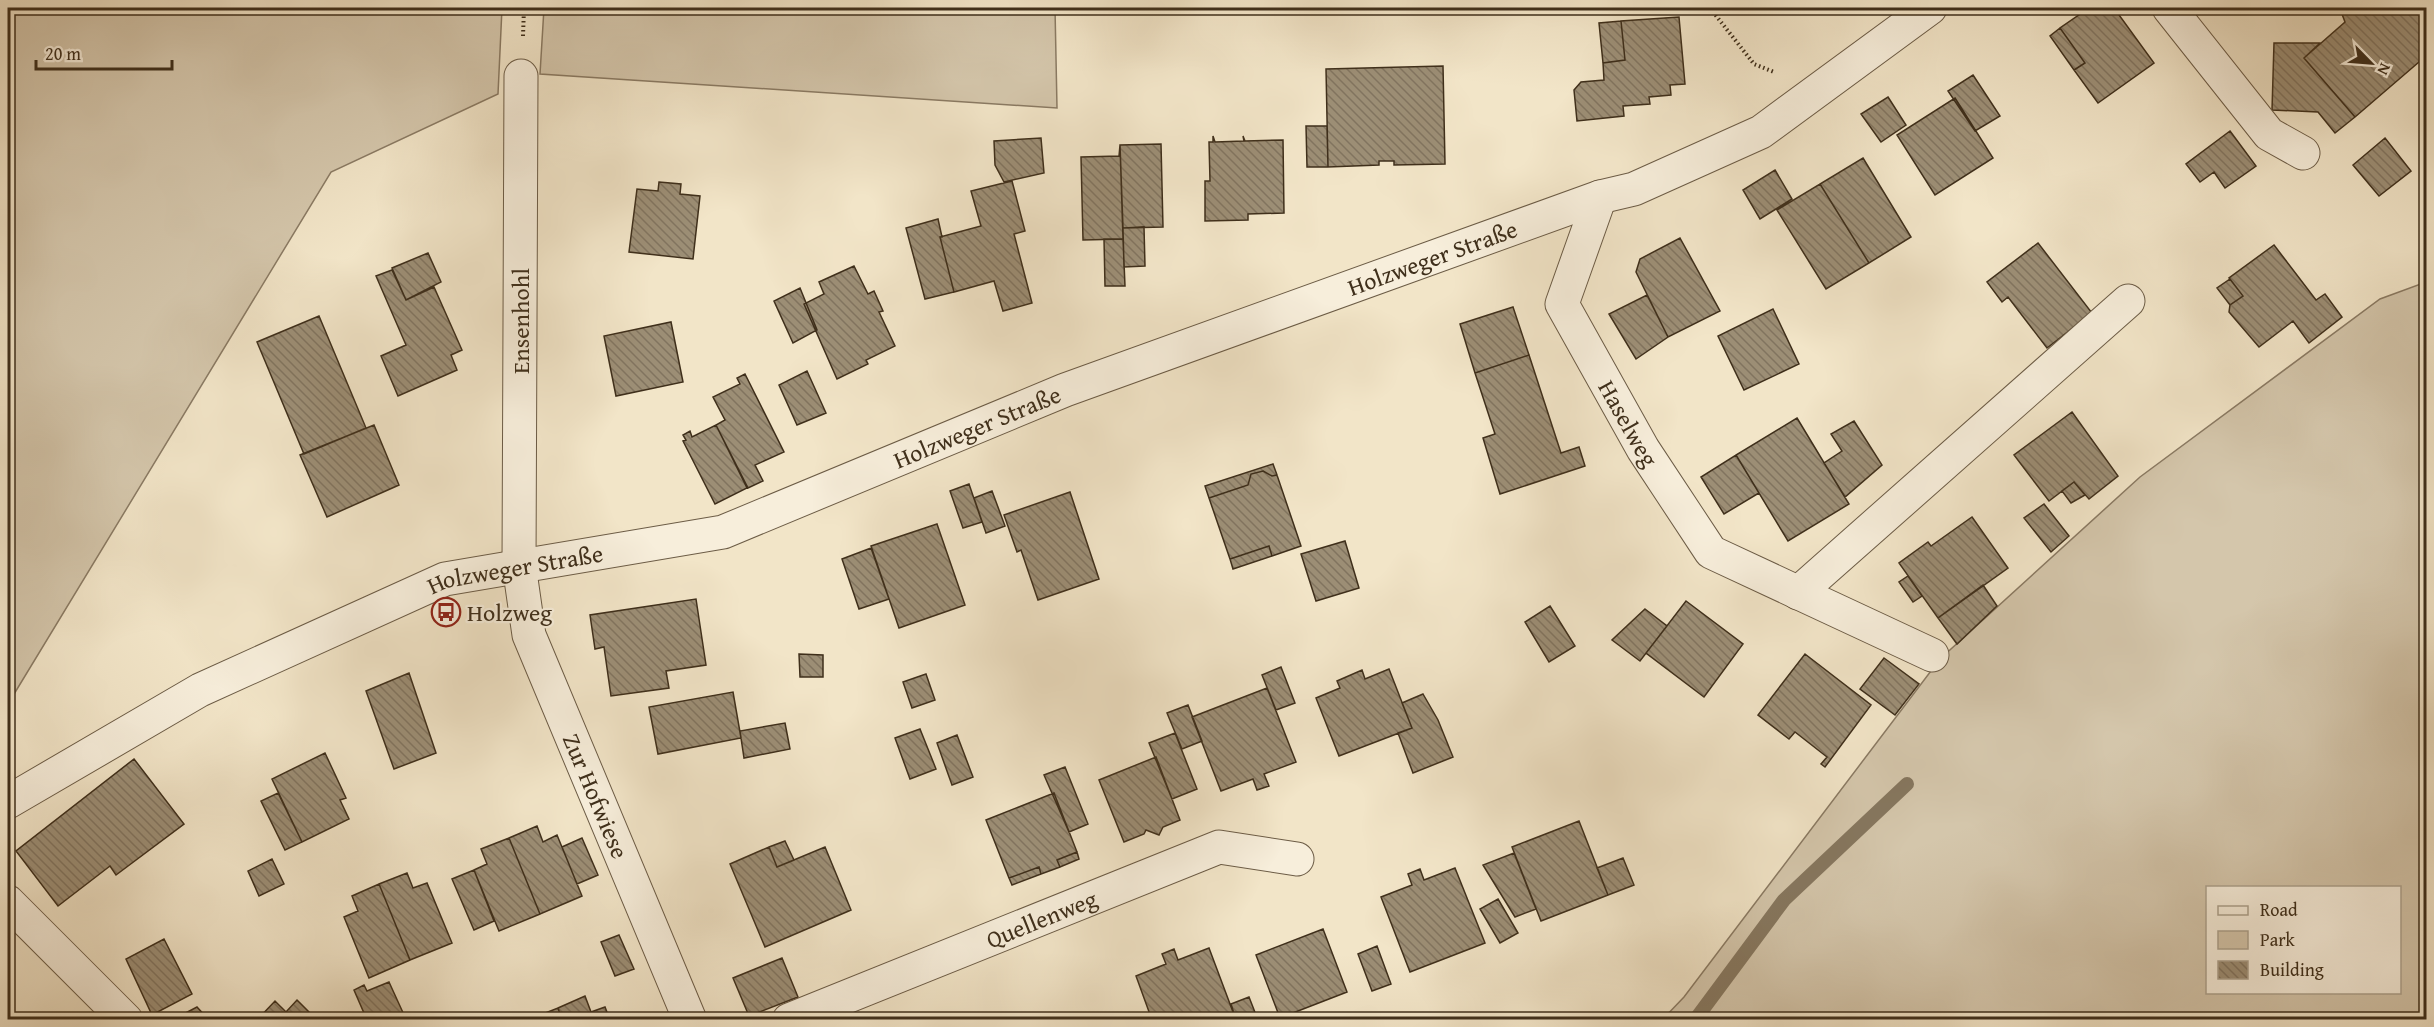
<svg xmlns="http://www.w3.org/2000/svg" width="2434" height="1027" font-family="'Gentium Book Plus',serif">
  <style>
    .green { fill: #d4c6ab; stroke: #8a7a63; stroke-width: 1.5; fill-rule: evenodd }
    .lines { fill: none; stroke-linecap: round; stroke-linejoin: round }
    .stream { stroke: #86775f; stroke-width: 14 }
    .building { fill: url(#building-back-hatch); stroke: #3f2f1b; stroke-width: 1.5 }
    .minor-casing { stroke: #6c5c46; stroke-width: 35 }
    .path { stroke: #3f2f1b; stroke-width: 4; stroke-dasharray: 1.5 3; stroke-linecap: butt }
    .minor { stroke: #f7eedb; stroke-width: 33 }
    .labels { text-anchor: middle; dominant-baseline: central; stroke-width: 4.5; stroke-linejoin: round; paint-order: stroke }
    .street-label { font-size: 24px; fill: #3f2f1b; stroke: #f7eedb }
    .poi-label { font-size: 24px; fill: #3f2f1b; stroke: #f7eedb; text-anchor: start }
  </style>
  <defs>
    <pattern id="building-back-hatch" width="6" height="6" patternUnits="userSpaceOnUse" patternTransform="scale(1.5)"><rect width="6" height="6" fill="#9c8e75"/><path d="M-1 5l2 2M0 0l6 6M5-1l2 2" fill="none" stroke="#81745f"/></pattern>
  </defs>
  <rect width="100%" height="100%" fill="#f2e5c8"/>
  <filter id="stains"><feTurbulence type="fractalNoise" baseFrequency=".00333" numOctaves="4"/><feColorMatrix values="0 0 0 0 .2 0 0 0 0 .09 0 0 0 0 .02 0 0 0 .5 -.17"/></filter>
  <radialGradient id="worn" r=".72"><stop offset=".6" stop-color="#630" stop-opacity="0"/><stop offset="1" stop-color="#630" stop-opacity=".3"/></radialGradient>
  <path class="green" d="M8 8H502L498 94 331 172 8 704Z
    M544 8H1055L1057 108 540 74Z
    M2426 282V1019L1662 1020 1684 997 1940 659 2140 477 2380 299ZM2208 888H2400V992H2208Z"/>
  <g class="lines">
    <path class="stream" d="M1695 1020 1784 900 1907 784"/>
  </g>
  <path class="building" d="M1766 8H1829V9L1766 11Z
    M2089 8H2114L2154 63 2098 103 2074 70 2085 63 2060 28Z
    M2230 8H2265V10Z
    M2346 8H2426V56L2355 117 2304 58 2345 22 2342 14Z
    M1679 17 1685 84 1670 85 1671 95 1649 97 1650 104 1623 106 1624 116 1577 121 1574 90 1581 82 1604 80 1603 63 1625 60 1621 21Z
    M1621 21 1625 60 1603 63 1599 23Z
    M2060 28 2085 63 2074 70 2050 36Z
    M2274 43H2320L2304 58 2355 117 2335 133 2318 112 2272 110Z
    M1443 66 1445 164 1394 165V161H1379V165L1328 167 1326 69Z
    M1973 75 2000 116 1975 131 1948 91Z
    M1888 97 1906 125 1881 142 1861 114Z
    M1955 98 1993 158 1935 195 1897 135Z
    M1306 126H1327L1328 167H1307Z
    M2230 131 2256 166 2225 188 2214 172 2200 182 2186 164Z
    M1213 136 1215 142 1244 141 1243 136 1245 141 1283 140 1284 213 1248 214V220L1205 221V181H1210L1209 142H1213Z
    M1041 138 1044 173 1004 182 995 165 994 141Z
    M2385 138 2411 171 2379 196 2353 165Z
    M1161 144 1163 227 1123 228 1120 145Z
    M1120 145 1123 239 1083 240 1081 157 1119 156Z
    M1863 158 1911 237 1869 263 1820 184Z
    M1775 170 1792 199 1760 219 1743 190Z
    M1012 181 1025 231 1014 234 1032 303 1003 311 994 281 954 292 940 237 981 226 971 191Z
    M659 182 681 184 680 194 700 196 693 259 629 252 637 189 658 191Z
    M1820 184 1869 263 1826 289 1777 210Z
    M938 219 942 237H940L954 292 925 299 906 228Z
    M1144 227 1145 266 1124 267 1123 228Z
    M1680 238 1720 311 1668 337 1636 272 1640 259Z
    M1104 239H1123L1125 286H1105Z
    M2038 243 2092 313 2047 348 2008 297 2002 302 1987 282Z
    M2274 245 2316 300 2325 294 2342 317 2309 343 2293 321 2259 347 2229 312 2230 305 2243 296 2229 278Z
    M428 253 441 282 406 300 392 268Z
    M854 266 868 294 874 291 883 311 879 312 895 346 866 360 868 364 837 379 804 304 824 294 819 282Z
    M392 270 406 300 434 287 462 350 451 355 457 370 398 396 381 356 406 345 376 276Z
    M2230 279 2243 296 2230 305 2217 288Z
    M800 288 817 330 793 343 774 301Z
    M1647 295 1668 337 1636 359 1609 314Z
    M1513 307 1529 355 1475 373 1460 324Z
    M1773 309 1799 364 1744 390 1718 336Z
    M319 316 366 428 304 454 257 342Z
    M671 322 683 382 616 396 604 336Z
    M1529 355 1561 453 1579 447 1585 466 1500 494 1483 438 1495 434 1475 373Z
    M807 371 826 413 797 425 779 385Z
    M745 374 784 452 755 465 763 481 748 488 716 425 725 420 713 397 740 384 737 378Z
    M2072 412 2118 476 2089 499 2074 482 2049 501 2014 455Z
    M1797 418 1849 504 1788 541 1736 455Z
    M1854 421 1882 465 1845 497 1824 463 1842 451 1831 434Z
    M374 425 399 485 327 517 300 455Z
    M716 425 747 488 715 504 683 441 686 440 683 435 690 431 692 437Z
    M1736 455 1759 493 1724 514 1701 477Z
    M1273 464 1277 475 1272 476 1263 471 1251 474 1248 485 1209 498 1205 486Z
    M1263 471 1272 476 1277 475 1301 546 1272 556 1269 546 1230 559 1209 498 1248 485 1251 474Z
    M2074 482 2085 495 2071 503 2062 491Z
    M969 484 982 522 963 528 950 491Z
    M992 491 1005 526 986 533 974 498Z
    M1070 492 1099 579 1038 600 1021 550 1017 552 1004 515Z
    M2044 504 2069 536 2051 552 2024 518Z
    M1972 517 2008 568 1938 618 1899 563 1928 542 1931 546Z
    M937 524 965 605 899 628 871 546Z
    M1345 541 1359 588 1316 601 1301 554Z
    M1269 546 1272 556 1233 569 1230 559Z
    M871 548 889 599 859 609 842 559Z
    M1908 576 1922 596 1913 602 1899 582Z
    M1983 585 1997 606 1957 644 1938 618Z
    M696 599 706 665 666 671 669 688 611 696 604 647 595 649 590 615Z
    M1686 601 1743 644 1704 697 1646 653Z
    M1550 606 1575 646 1549 662 1525 622Z
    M1645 609 1667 626 1640 661 1612 640Z
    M799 654 823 655V677H800Z
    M1805 654 1871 705 1825 767 1821 764 1827 757 1795 732 1789 739 1758 715Z
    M1884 658 1919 684 1895 715 1860 689Z
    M1281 667 1295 703 1276 710 1262 675Z
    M1389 669 1412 728 1339 756 1316 698 1340 688 1337 681 1362 670 1365 679Z
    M409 673 436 753 394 769 366 691Z
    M926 674 935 700 912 708 903 682Z
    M1267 688 1296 762 1264 774 1269 786 1257 790 1253 779 1221 791 1192 717Z
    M733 692 741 738 658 754 649 707Z
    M1423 694 1438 720 1453 757 1413 773 1398 733 1412 728 1402 703Z
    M1188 705 1202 741 1182 749 1167 713Z
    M785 723 790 749 744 758 740 731Z
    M920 729 936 769 910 779 895 738Z
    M1175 733 1197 789 1172 799 1149 743Z
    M957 735 973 777 952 785 937 743Z
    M325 753 346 798 340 800 349 819 302 842 272 779Z
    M1156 757 1180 820 1163 827 1159 835 1146 830 1144 834 1124 842 1099 780Z
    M134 759 184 824 116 875 110 866 58 906 16 851Z
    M1065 767 1088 824 1069 832 1044 775Z
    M278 793 302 842 285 850 261 801Z
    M1054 793 1077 852 1057 860 1060 867 1041 874 1039 867 1009 878 986 820Z
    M1579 821 1608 895 1541 921 1512 847Z
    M537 826 543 842 557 835 582 896 540 914 509 838Z
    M509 838 540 914 499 931 474 870 487 864 481 849Z
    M582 838 598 875 577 884 562 847Z
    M785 841 794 860 777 867 769 847Z
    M769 847 777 867 825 847 851 910 765 947 730 864Z
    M1077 852 1079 859 1060 867 1057 860Z
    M1514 853 1536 909 1515 917 1483 865Z
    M1623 858 1634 885 1608 895 1597 868Z
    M272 859 284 884 259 896 248 871Z
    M1039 867 1041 874 1012 885 1009 878Z
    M1455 868 1485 943 1410 972 1381 897 1412 885 1408 874 1420 869 1424 880Z
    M474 870 494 921 474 930 452 879Z
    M407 873 413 888 427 883 452 943 410 960 379 884Z
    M379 884 410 960 369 978 344 917 358 911 352 896Z
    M1498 899 1518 933 1500 943 1480 909Z
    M1323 929 1347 992 1280 1018 1256 955Z
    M619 935 634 969 615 976 601 942Z
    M164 939 192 994 152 1015 126 959Z
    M1377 946 1391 984 1372 991 1358 954Z
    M1209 948 1236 1020H1152L1136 976 1166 964 1162 954 1174 949 1178 960Z
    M782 958 798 997 749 1016 733 978Z
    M389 982 405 1017 398 1020H367L354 990 364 985 367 991Z
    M585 996 591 1012 605 1007 610 1020H562L558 1008Z
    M1249 997 1258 1020H1236L1231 1004Z
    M297 1000 317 1020H257L275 1001 286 1012Z
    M197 1007 209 1020 176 1018Z
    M558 1008 562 1020H530V1019Z"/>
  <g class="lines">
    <g class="minor-casing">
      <g id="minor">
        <path d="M2169 8 2269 134 2303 153"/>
        <path id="s1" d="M521 76 519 565 529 635 690 1020"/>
        <path id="s2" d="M1600 197 1562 304 1643 449 1711 552 1932 655"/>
        <path d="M1798 593 2128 301"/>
        <path id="s3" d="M8 802 200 690 445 579 723 532 1065 390 1600 197 1634 189 1761 132 1930 8"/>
        <path d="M8 902 126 1020"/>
        <path id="s4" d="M789 1020 1219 847 1297 859"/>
      </g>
    </g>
    <path class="path" d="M1710 8 1754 64 1774 72
      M523 36 524 8"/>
    <use href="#minor" class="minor"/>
  </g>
  <defs>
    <g id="bus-ring" transform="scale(1.5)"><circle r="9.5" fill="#f7eedb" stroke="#8f2418" stroke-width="1.5"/><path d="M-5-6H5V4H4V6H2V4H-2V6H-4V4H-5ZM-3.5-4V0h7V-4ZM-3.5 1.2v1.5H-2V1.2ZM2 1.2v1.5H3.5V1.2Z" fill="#8f2418"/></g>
  </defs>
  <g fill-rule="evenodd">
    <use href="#bus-ring" x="446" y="612"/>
  </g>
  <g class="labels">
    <g class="street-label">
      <text stroke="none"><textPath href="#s3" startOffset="1534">Holzweger Straße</textPath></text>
      <text transform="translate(520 321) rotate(-90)">Ensenhohl</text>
      <text stroke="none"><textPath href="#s2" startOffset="250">Haselweg</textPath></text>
      <text stroke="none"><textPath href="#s3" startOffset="1048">Holzweger Straße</textPath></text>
      <text stroke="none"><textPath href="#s3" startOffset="562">Holzweger Straße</textPath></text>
      <text stroke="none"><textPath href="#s1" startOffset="734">Zur Hofwiese</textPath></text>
      <text stroke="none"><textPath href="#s4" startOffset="272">Quellenweg</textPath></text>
    </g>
    <g class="poi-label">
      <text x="467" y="612">Holzweg</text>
    </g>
  </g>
  <rect width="2434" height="1027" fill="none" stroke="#f2e5c8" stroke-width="30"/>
  <rect x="9" y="9" width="2416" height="1009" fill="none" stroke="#3f2f1b" stroke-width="3"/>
  <rect x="15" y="15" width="2404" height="997" fill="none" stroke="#3f2f1b" stroke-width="1.5"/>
  <rect x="2206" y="886" width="195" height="108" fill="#f7eedb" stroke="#ada28e" stroke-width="1.5"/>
  <rect x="2218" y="906" width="30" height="9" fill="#f7eedb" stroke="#ada28e" stroke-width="1.5"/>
  <text x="2260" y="916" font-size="18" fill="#3f2f1b">Road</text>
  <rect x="2218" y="931" width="30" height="18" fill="#d4c6ab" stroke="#ada28e" stroke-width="1.5"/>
  <text x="2260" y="946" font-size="18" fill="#3f2f1b">Park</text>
  <rect x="2218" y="961" width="30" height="18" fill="url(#building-back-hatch)" stroke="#ada28e" stroke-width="1.5"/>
  <text x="2260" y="976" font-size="18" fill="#3f2f1b">Building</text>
  <g transform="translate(2371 63) rotate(115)" stroke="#f7eedb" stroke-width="4.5" paint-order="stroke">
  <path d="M0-4.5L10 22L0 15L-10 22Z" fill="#3f2f1b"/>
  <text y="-9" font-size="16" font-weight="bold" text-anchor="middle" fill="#3f2f1b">N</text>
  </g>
  <path d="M36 60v9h136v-9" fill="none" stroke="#3f2f1b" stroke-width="3"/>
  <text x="45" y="60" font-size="18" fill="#3f2f1b" stroke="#f7eedb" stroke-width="4.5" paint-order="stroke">20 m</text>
  <rect width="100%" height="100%" filter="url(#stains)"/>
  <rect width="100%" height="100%" fill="url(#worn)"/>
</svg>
